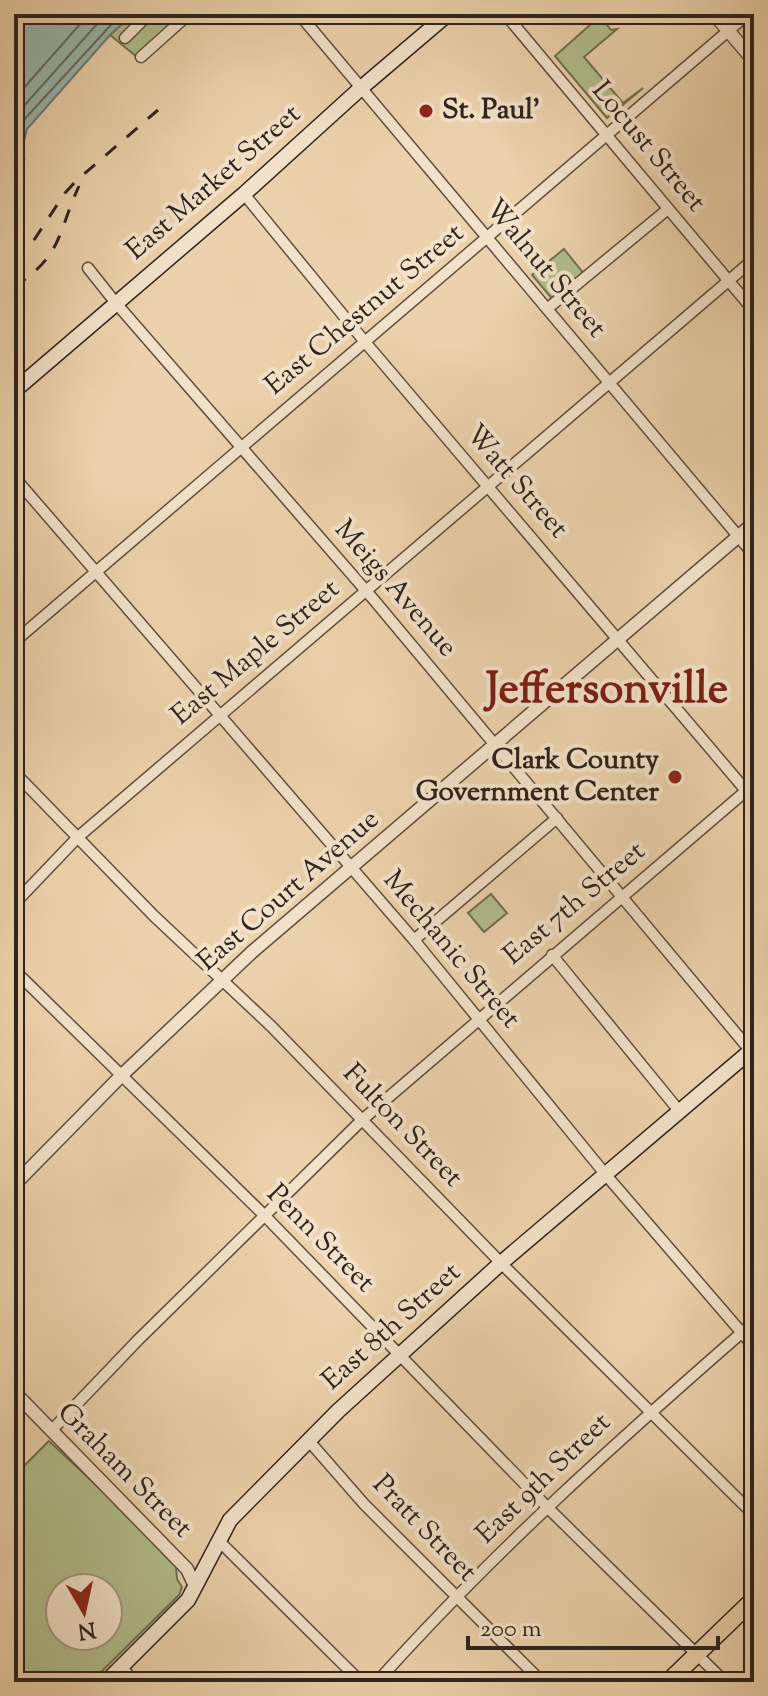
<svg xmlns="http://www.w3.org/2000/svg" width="768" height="1696" font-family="'Sorts Mill Goudy',serif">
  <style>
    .green { fill: #b2bd8d; stroke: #707054; stroke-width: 2; fill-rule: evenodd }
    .water { fill: #99b7ae; stroke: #6f7c74; stroke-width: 2 }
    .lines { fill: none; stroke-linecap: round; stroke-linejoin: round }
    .shore { stroke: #646d65; stroke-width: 2 }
    .minor-casing { stroke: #5e4f40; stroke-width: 13 }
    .tertiary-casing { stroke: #5e4f40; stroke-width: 15 }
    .secondary-casing { stroke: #2f231c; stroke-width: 17 }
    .primary-casing { stroke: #2f231c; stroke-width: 19 }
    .minor { stroke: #f3e2c9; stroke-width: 10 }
    .tertiary { stroke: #f3e2c9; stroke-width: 12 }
    .secondary { stroke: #f3e2c9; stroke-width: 14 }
    .primary { stroke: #ecd2ac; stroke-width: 16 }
    .rail { stroke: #2f231c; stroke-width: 3; stroke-dasharray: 14 14; stroke-linecap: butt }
    .poi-dot { fill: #8f2418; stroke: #f3e2c9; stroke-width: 3 }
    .labels { text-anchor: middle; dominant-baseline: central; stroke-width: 8; stroke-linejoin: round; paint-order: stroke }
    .poi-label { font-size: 28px; font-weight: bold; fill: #2f231c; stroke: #f3e2c9; text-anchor: start }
    .street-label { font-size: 28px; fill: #2f231c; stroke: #f3e2c9 }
    .town-label { font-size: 44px; font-weight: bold; fill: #7a1f14; stroke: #f3e2c9 }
  </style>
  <rect width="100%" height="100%" fill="#ecd2ac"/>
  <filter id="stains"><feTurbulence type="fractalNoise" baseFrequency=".0025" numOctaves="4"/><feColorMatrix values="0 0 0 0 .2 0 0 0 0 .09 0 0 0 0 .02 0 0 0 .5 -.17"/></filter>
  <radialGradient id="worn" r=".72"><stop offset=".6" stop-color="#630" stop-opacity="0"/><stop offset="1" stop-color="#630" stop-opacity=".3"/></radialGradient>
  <path class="green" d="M133 14H182L137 57 110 35Z
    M600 16 611 30 617 29 584 57 623 103 643 88 607 118 555 56Z
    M564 249 584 274 554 301 532 275Z
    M491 894 507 913 484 932 468 913Z
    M49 1441 124 1511 176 1566 177 1579 182 1587 179 1595 91 1682H14V1476ZM60 1588H108V1636H60Z"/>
  <path class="water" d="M14 14H133L110 35 27 129 21 153 14 160Z"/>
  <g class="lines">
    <path class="shore" d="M14 99 89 14
      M14 117 106 14
      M14 148 21 123 121 14"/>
    <g class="minor-casing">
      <path id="minor" d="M299 14 754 555
        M505 14 754 311
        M125 38 149 14
        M141 57 189 14
        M244 194 365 342 754 800
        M88 268 115 302 374 600 754 1055
        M547 309 668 209
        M14 477 414 940 606 1175 754 1347
        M14 642 748 14
        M14 772 154 916 271 1026 501 1263 754 1515
        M14 904 78 837 754 259
        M414 940 557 818
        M552 955 680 1112
        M14 970 265 1216 547 1507 725 1682
        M51 1431 138 1340 362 1120 754 784
        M309 1441 364 1504 542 1682
        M218 1540 361 1682
        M121 1667 135 1682
        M377 1682C493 1552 623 1436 754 1322"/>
    </g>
    <g class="tertiary-casing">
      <path id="tertiary" d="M714 14 754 61
        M14 1185 122 1075 252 952 754 523
        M14 1392 187 1569 195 1586"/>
    </g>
    <g class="secondary-casing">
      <path id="secondary" d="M14 391 244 194 361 88 448 14
        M106 1682 188 1600 230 1520 338 1411 501 1263 754 1048"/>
    </g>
    <g class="primary-casing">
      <path id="primary" d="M668 1682 754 1599"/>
    </g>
    <use href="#minor" class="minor"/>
    <use href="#tertiary" class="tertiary"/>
    <use href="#secondary" class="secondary"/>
    <use href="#primary" class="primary"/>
    <path class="rail" d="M14 168 32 152
      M14 260 34 240 65 193 76 181 158 110
      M14 287C63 255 57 234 79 186"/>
  </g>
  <g class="poi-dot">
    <circle cx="426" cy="111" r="8"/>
    <circle cx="675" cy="777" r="8"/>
  </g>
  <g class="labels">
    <g class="poi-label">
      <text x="442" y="111">St. Paul'</text>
      <text x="659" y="761" text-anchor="end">Clark County<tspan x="659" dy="32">Government Center</tspan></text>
    </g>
    <g class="street-label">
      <text transform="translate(648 147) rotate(50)">Locust Street</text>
      <text transform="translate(214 183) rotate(-41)">East Market Street</text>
      <text transform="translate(545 269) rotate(50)">Walnut Street</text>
      <text transform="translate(365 310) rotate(-40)">East Chestnut Street</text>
      <text transform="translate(516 482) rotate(49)">Watt Street</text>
      <text transform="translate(395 589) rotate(49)">Meigs Avenue</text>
      <text transform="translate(256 653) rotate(-40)">East Maple Street</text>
      <text transform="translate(289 891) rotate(-41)">East Court Avenue</text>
      <text transform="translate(575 904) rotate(-40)">East 7th Street</text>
      <text transform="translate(451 950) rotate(50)">Mechanic Street</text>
      <text transform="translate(402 1126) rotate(46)">Fulton Street</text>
      <text transform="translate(320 1239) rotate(45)">Penn Street</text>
      <text transform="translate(392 1327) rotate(-42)">East 8th Street</text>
      <text transform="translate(124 1471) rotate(45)">Graham Street</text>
      <text transform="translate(544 1479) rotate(-44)">East 9th Street</text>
      <text transform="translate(424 1529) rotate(46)">Pratt Street</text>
    </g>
    <g class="town-label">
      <text x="607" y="691">Jeffersonville</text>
    </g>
  </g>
  <rect width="768" height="1696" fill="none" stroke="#ecd2ac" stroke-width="48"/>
  <rect x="16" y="16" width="736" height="1664" fill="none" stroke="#2f231c" stroke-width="4"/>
  <rect x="24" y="24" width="720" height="1648" fill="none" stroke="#2f231c" stroke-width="2"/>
  <g transform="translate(84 1612) rotate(171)"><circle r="38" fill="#f3e2c9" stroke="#a59684" stroke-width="2"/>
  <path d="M0-6L14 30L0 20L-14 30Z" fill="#8f2418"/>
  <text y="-12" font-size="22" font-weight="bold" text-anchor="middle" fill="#2f231c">N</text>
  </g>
  <path d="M468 1636v12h250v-12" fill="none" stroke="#2f231c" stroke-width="4"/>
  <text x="480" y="1636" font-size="24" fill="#2f231c" stroke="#f3e2c9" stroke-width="6" paint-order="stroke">200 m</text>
  <rect width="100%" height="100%" filter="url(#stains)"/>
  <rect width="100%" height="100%" fill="url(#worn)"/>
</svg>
